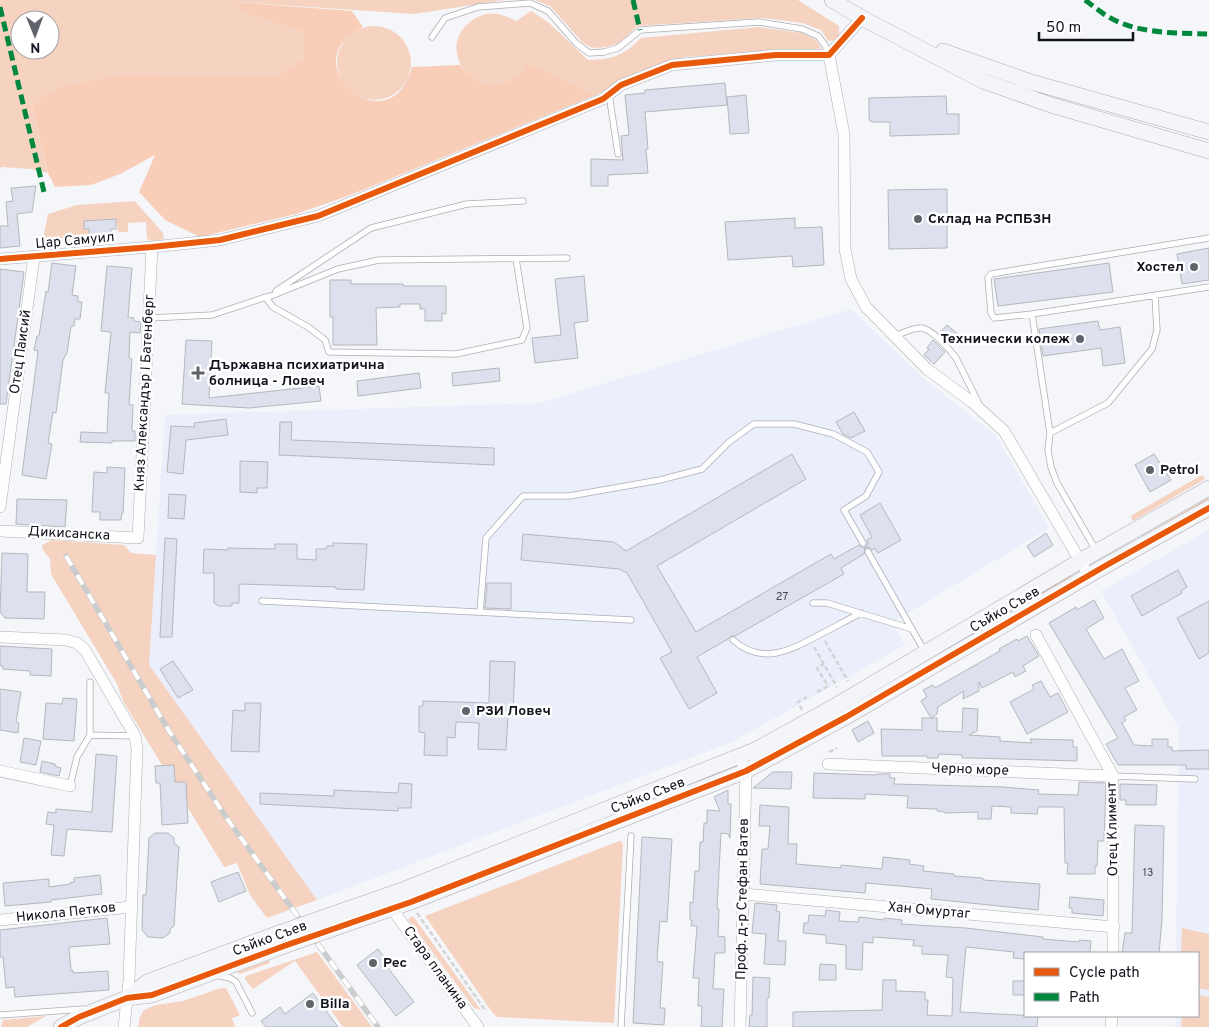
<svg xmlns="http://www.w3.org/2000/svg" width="1209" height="1027" font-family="Overpass,sans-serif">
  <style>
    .built { fill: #ebeffc }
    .green { fill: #f6d2c1; fill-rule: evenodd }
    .forest { fill: #f9ceb9 }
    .building { fill: #dce1ed; stroke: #b5b7bc }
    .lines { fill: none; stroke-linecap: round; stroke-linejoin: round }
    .lane-casing { stroke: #acaeb4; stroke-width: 7 }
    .street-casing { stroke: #acaeb4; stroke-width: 12 }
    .secondary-casing { stroke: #acaeb4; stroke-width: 16 }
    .path { stroke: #d3d4d5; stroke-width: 2.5; stroke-dasharray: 5 2.5; stroke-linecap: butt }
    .lane { stroke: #fefefe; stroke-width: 5.5 }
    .street { stroke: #fefefe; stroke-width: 11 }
    .secondary { stroke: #f4f5f8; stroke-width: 15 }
    .rail-casing { stroke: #cbcccd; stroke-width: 5.5 }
    .rail { stroke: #fff; stroke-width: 4; stroke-dasharray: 11; stroke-linecap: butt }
    .secondary-bridge-casing { stroke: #acaeb4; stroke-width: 16; stroke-linecap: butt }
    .secondary-bridge { stroke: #f4f5f8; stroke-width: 15 }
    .quiet { stroke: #00873e; stroke-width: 5; stroke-dasharray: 10 5; stroke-linecap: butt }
    .cycleway-casing { stroke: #fff; stroke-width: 9 }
    .cycleway { stroke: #e8590c; stroke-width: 6 }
    .poi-dot { fill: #61636a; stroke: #fff; stroke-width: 2 }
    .labels { text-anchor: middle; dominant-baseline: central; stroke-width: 5; stroke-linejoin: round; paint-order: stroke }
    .number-label { font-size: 11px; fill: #444751 }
    .poi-label { font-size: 14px; font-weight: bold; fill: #11141d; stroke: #fff; text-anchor: start }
    .street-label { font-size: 14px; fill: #11141d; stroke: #fff }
  </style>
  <rect width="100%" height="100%" fill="#f5f6f9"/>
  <path class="built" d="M851 309 928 382 996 436 1049 528 893 622 905 645 732 742 317 900 149 665 165 415 540 403Z
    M1209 530V1027H1175L1176 1016H1198V953H1176L1179 729 1101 591Z"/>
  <path class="green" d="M0 0H504L414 14 237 2 245 14 305 32 304 58 276 77 208 78 32 106 48 173 31 169 2 167 0 169ZM20 20H50V50H20Z
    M535 0H798L839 26V36L836 40 828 41 821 30 802 23 763 18 637 26 619 43 607 47 593 48 583 43 550 6Z
    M531 11 548 22 588 60C615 59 622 56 641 38L759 27 802 33 816 40 820 46 821 51H768L685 57 638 72 596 95 527 65C488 123 424 47 476 18 489 10 503 14 516 21Z
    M337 63a37 37 0 1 1 74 0a37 37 0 1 1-74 0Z
    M135 201 163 233 164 239 153 241 147 239 146 222 128 223V232H118L116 219 89 221 90 241 42 245 48 214 77 205Z
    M1200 476H1203L1205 479 1133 521 1131 518 1132 515Z
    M1209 497V500L1142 538V536Z
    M52 540 124 545 131 553 156 555 149 665 317 900 267 918 250 895 237 863 224 867 123 701 117 684 51 574 50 559 43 550 42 545Z
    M1071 574 1073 577 947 651 946 650Z
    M619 841H621L623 844 614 1023 497 1017 492 1012 425 916Z
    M413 916 481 1010 474 1008 408 919Z
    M1182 928 1209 934V990L1198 988V953H1181Z
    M317 952 372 1027H343L295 961 253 989 245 979 246 976Z
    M269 960 270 963 240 974 237 972Z
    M221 988H226L240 1015 232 1018 235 1027H138L140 1017 144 1010 156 1005 183 1001Z
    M1198 995 1209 997V1027H1181L1182 1016H1198Z
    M46 1016 27 1027H1L3 1020Z"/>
  <path class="forest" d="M236 2 352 11 363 27C288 64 391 148 412 67L460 65C479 93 508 93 527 64L596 95 348 196 296 214 200 237 165 220 139 192 155 155 120 174 91 185 55 187 48 173 32 106 59 87 124 75 276 77 304 58V32L245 14Z"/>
  <path class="building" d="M725 83 727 105 645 112 648 149H646L648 173 608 175V186H591V159L623 160 621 136 629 135 625 95 645 93V90Z
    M746 95 749 133 730 134 727 97Z
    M946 96 947 114H959V134L890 136V122H874L870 121 869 118V98Z
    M36 186 32 212 17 214 20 246 0 248V226H8L6 202 13 201 11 188Z
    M947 189V248L889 249 888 190Z
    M795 218V228L822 227 824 265 793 267 792 256 728 260 725 222Z
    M116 219V229H111V235L90 236 89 229H84V221Z
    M1209 248V280L1182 284 1177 254Z
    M52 263 76 266 72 295 78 296V302H82L80 319H75L74 326H71L67 353 63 360 56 413 53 412 48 443 52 444 46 479 22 475 38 351 34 350 37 336H39L46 291 48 292Z
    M1109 263 1113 292 998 306 994 279Z
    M107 266 132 268 128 317 134 318V321L141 322 140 333 130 332 129 358 132 359 129 405H133L132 431H135V441H112V443L80 442 81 432 107 433 109 393H105L111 332 101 331Z
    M0 269 24 272 6 404H0Z
    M584 276 588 321 574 323 578 358 535 363 532 338 561 335 555 279Z
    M330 280H351V284H403V286H446V314L442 313V321H425V309H420V304H400V307L376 308 377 345H333V317H330Z
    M1098 321 1100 330 1120 327 1125 363 1103 366 1101 348 1043 356 1039 329Z
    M947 325 959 335 951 344 940 333Z
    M186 340 212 341 209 398 319 386 321 401 249 408 182 404Z
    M933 340 945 352 934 364 924 355 929 349 927 348Z
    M499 368 500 381 453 386 452 373Z
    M419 373 421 388 358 396 357 381Z
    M854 412 865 431 851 438 843 434 836 422Z
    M226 419 228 435 186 440 183 474 167 472 171 426 195 427 194 423Z
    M280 422H292L291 440 494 448V465L279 455Z
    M792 454 806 479 657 566 696 632 831 554 834 559 859 545 863 548 866 547 868 543 867 540 872 537 860 515 880 503 901 540 878 553 875 548 872 550 869 547 865 548 864 554 841 568 844 574 735 636H731L728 639 697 657 717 693 689 709 660 658 672 652 627 573 619 569 521 560 523 534 614 542 626 551Z
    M1154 454 1171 480 1150 492 1135 465Z
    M240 461 268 462 267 488H257V493L240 492Z
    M107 467 125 468 123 513H122L121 520H100V512H92L94 472 107 473Z
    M169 494 186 495 184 519 168 518Z
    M17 499 67 500 65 527 16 524Z
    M1046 533 1053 545 1034 557 1027 546Z
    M165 538 177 539 172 637H160Z
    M333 543 367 544 364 590 336 589V587L239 584V603H232V606H219L214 603V573H203L204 549 228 550V548L275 549V544H297V559L316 560V549H326L327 546H333Z
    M2 553 28 554 27 592H45L44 619 5 618 0 612Z
    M1178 570 1187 587 1181 591 1182 593 1142 616 1131 596Z
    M487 583H511V609L485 608Z
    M1094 600 1104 618 1086 629 1104 659 1122 649 1139 681 1125 688 1137 710 1124 717 1126 720 1122 723 1134 745 1152 746V739H1168V747H1172V751L1209 750V769H1186V765H1118L1106 744 1118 738 1049 623 1076 607 1077 610Z
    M1209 601V653L1199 659 1177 618Z
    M1027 636 1039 656 1023 666 1026 671 1015 677 1013 672 982 688 979 682V691L963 699 964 691 938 707 937 714 931 718H937V731L962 732 963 708 978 709 977 731 969 735 1000 737V741L1032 743 1030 739 1073 740V747H1077V761L973 758H962V755L939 754 938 758H927V756H882L881 729 922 730V718H931L921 701 927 697 923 690 933 685 935 688 1000 651 999 649 1017 639 1018 641Z
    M0 646 52 649 51 676 30 675V671L3 669V666H0Z
    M173 661 193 690 178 698 160 669Z
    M490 661 515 662 513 716H508L506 750 478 749 479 723 456 722 455 738 447 737V756L424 755 425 733 419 732V706H423V701L489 703Z
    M1041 681 1050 697 1058 693 1068 712 1027 734 1010 702 1034 689 1032 685Z
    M0 689 21 692 16 722 19 723 18 733 0 730Z
    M63 698 77 699 74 741 43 739 46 703 62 704Z
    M245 703H261L259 752 231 751 233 710 245 711Z
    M868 721 874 733 858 742 852 730Z
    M24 738 41 741 36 765 20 762Z
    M96 754 117 756 112 832 67 829 64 856 51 855 54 825 46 824 48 812 56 813V809L92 812Z
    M42 761 55 764V766L61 768 59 776 40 772Z
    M174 765 175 782H186L188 823 162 825 160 783H156L155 766Z
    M773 772H792L791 789 753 788Z
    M814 773 876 775V774H890V778H895L894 784 1003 787 1039 790 1038 794 1078 795 1079 782 1104 783 1106 784 1104 841H1098L1097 866H1095V874H1067L1068 863H1065L1064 807H1038L1037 814 1011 813V807L992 806 991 819H978V812L945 813V812L937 811V809L907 808 908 796 865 794V799L813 798Z
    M399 783 412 784 411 808H398V811L260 804V793L334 796V790L398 793Z
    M1120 784 1157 785 1156 805H1126V800H1120Z
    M728 790V804H731L730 838 728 834 721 833 717 909H719L718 936 725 937V953H715L713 989H724L722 1027H701L702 1006H698L699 978H693L697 926H691L692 920H690V902L693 903 695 871H699L700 842H703L704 823H707V810L720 811 714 797Z
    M760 805 789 807 788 844H797L796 864 841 868V865L882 869 883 857 910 860 909 864 924 866 923 871 954 874V876L983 878V880L1040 884 1038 910 931 899 932 889 866 883 865 893 760 884 762 849H768L770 826H759Z
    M1135 825 1164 826 1162 920 1159 953H1122L1125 933H1132Z
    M155 833H168L174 838V843L179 847 174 926 170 929V933L163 938 148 937 142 930 143 895H146L149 838Z
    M642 837 672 839 667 922 660 921 657 957 658 962H663L660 1008H665L664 1025 633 1023Z
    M238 872 246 891 219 902 211 882Z
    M100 875 102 894 51 900V902L5 906 3 883 49 879V887L70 884V883L74 882V878Z
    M1070 897 1104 900 1103 916 1072 913V908H1069Z
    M755 903 777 905 776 911 780 912 778 941H786L785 965 764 964 766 934 752 933Z
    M826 910 840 912 839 921 858 922 859 917 884 920V918L902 920 901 924 966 928 1043 937V939L1079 942V940L1091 941 1090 953H1025V959L1013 958 1014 952 966 947 960 1012 1038 1016 1037 1027H793V1012L882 1010 883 980H896V991L925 992V1000H928L927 1015 952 1016 953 978 946 977 948 955 922 954V946H913L914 940 873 937V943L863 942 862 970 846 969V945L826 943V935L803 933 804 923H808L809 915 825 916Z
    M107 918 110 944 69 947 71 971 73 970V973L108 971 109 990 15 997 14 987 6 988 3 957H0V930Z
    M378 949 388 962 385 964 414 1002 396 1016 357 965Z
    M820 964 836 965V980H819Z
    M753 977 770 978 769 998H767V1027H749L750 1015H752Z
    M1013 981H1025V995H1013Z
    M313 993 338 1027H266L261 1021 280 1007 285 1014Z"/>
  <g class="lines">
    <g class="lane-casing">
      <path id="lane" d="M432 37 445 18 478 7 530 3 548 11 576 43 589 53 604 52 618 48 640 30 759 22 802 29 818 36 825 45 829 55
        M609 94 618 154
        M516 259 527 328 522 340 456 354 329 352 325 340 308 327 273 307 266 298 338 269 379 260 567 258
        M276 291 371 228 467 204 523 201
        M1032 314 994 318 991 313 988 278 991 274 1209 238
        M149 318 212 315 269 296
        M895 336C903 333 914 327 922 328 933 330 950 350 956 358L979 404
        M1050 433 1108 403 1152 349 1157 330 1155 295
        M868 552 925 652
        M1097 552 1057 483 1051 467 1048 450 1050 433 1032 314 1209 287
        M262 601 631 620
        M813 603H827L912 629
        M480 612 486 538 523 496H569L660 480 702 469 729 442 754 424H794L833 434 867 452 879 472 866 496 844 510 863 543
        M733 640C762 666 791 650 819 635 833 628 847 620 861 613
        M90 735 135 736
        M1113 776 1195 779
        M70 786 77 757 90 735V682
        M216 975 230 978 236 982 252 1013
        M0 1015 84 1009
        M621 1027 631 836"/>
    </g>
    <g class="street-casing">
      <path id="street" d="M829 55 844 134 845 249 851 279 866 307 927 369 972 402 1004 431 1089 576
        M0 259 152 247 220 240 318 216 603 99 621 85 672 65 776 55H829L862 18
        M0 507 34 257
        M0 531 138 538 152 247
        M1036 635 1113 776V953
        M0 637 66 640 77 643 85 650 135 736 137 748 129 980 124 1027
        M828 764 1113 776
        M0 771 70 786
        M743 894 1114 927
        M389 902 392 909 478 1027
        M0 920 131 907
        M740 1027 746 771 743 765
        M1111 1027 1112 1016"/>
    </g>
    <g class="secondary-casing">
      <path id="secondary" d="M832 0 862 18 983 81 1051 105 1209 151
        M943 51 1031 82 1209 132
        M333 914 405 889 755 750 835 706 1080 561 1209 488
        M341 926 411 902 746 771 846 717 1105 566 1209 508
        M127 998 147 982 276 934
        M61 1027 79 1017 127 998 152 995 284 946"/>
    </g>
    <path class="path" d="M825 641 848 681
      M814 647 837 687
      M817 692 828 686 817 668 824 664
      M802 710 798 702 807 697
      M829 752 837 748
      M417 913 485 1010"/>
    <use href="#lane" class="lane"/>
    <use href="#street" class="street"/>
    <use href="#secondary" class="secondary"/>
    <g class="rail-casing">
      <path id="rail" d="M66 556 169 731 228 820 378 1027"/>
    </g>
    <use href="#rail" class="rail"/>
    <g class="secondary-bridge-casing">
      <path id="secondary-bridge" d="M276 934 333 914
        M284 946 341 926"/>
    </g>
    <use href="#secondary-bridge" class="secondary-bridge"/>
    <path class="quiet" d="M633 0 640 30
      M1085 0C1092 5 1099 11 1107 16 1136 34 1176 33 1209 34
      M0 7 44 192"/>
    <g class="cycleway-casing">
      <path id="cycleway" d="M0 259 152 247 220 240 318 216 603 99 621 85 672 65 776 55H829L862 18
        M61 1027 79 1017 127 998 152 995 284 946 411 902 746 771 846 717 1105 566 1209 508"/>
    </g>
    <use href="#cycleway" class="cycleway"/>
  </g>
  <g class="poi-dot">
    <circle cx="918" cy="219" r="5"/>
    <circle cx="1194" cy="267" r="5"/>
    <circle cx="1080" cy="339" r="5"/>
    <path d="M195.5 365.5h5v5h5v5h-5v5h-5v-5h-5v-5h5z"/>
    <circle cx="1150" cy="470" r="5"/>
    <circle cx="466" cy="711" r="5"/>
    <circle cx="373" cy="963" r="5"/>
    <circle cx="310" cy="1004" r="5"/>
  </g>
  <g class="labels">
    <g class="number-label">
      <text x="782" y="597">27</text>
      <text x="1148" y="873">13</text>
    </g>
    <g class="poi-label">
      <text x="928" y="219">Склад на РСПБЗН</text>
      <text x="1184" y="267" text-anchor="end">Хостел</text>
      <text x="1070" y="339" text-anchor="end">Технически колеж</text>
      <text x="209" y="365">Държавна психиатрична<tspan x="209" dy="16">болница - Ловеч</tspan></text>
      <text x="1160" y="470">Petrol</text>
      <text x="476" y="711">РЗИ Ловеч</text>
      <text x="383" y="963">Рес</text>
      <text x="320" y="1004">Billa</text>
    </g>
    <g class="street-label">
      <text transform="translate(75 241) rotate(-5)">Цар Самуил</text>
      <text transform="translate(21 352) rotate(-82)">Отец Паисий</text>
      <text transform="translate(145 393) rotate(-87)">Княз Александър I Батенберг</text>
      <text transform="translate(69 534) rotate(3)">Дикисанска</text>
      <text transform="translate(1005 610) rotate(-30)">Съйко Съев</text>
      <text transform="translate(970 770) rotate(2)">Черно море</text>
      <text transform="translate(648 796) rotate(-21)">Съйко Съев</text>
      <text transform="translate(1113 829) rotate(-91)">Отец Климент</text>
      <text transform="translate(743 899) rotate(-89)">Проф. д-р Стефан Ватев</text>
      <text transform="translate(929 911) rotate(5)">Хан Омуртаг</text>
      <text transform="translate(66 913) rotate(-6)">Никола Петков</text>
      <text transform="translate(270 939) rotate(-20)">Съйко Съев</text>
      <text transform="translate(435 968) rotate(54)">Стара планина</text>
    </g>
  </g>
  <rect x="1024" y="952" width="175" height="65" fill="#ffffff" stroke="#a0a1a5"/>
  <rect x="1034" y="968" width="25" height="8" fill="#e8590c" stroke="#a0a1a5"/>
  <text x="1069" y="977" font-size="15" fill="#11141d">Cycle path</text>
  <rect x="1034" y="993" width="25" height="8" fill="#00873e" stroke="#a0a1a5"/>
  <text x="1069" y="1002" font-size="15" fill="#11141d">Path</text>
  <g transform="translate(35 35) rotate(179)"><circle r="24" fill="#ffffff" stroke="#a0a1a5"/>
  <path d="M0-4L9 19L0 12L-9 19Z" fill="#61636a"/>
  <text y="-8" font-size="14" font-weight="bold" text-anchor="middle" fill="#11141d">N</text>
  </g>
  <path d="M1039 32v8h94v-8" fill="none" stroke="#11141d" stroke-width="2.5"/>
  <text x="1046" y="32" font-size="15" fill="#11141d" stroke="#ffffff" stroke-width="4" paint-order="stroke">50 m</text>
</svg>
